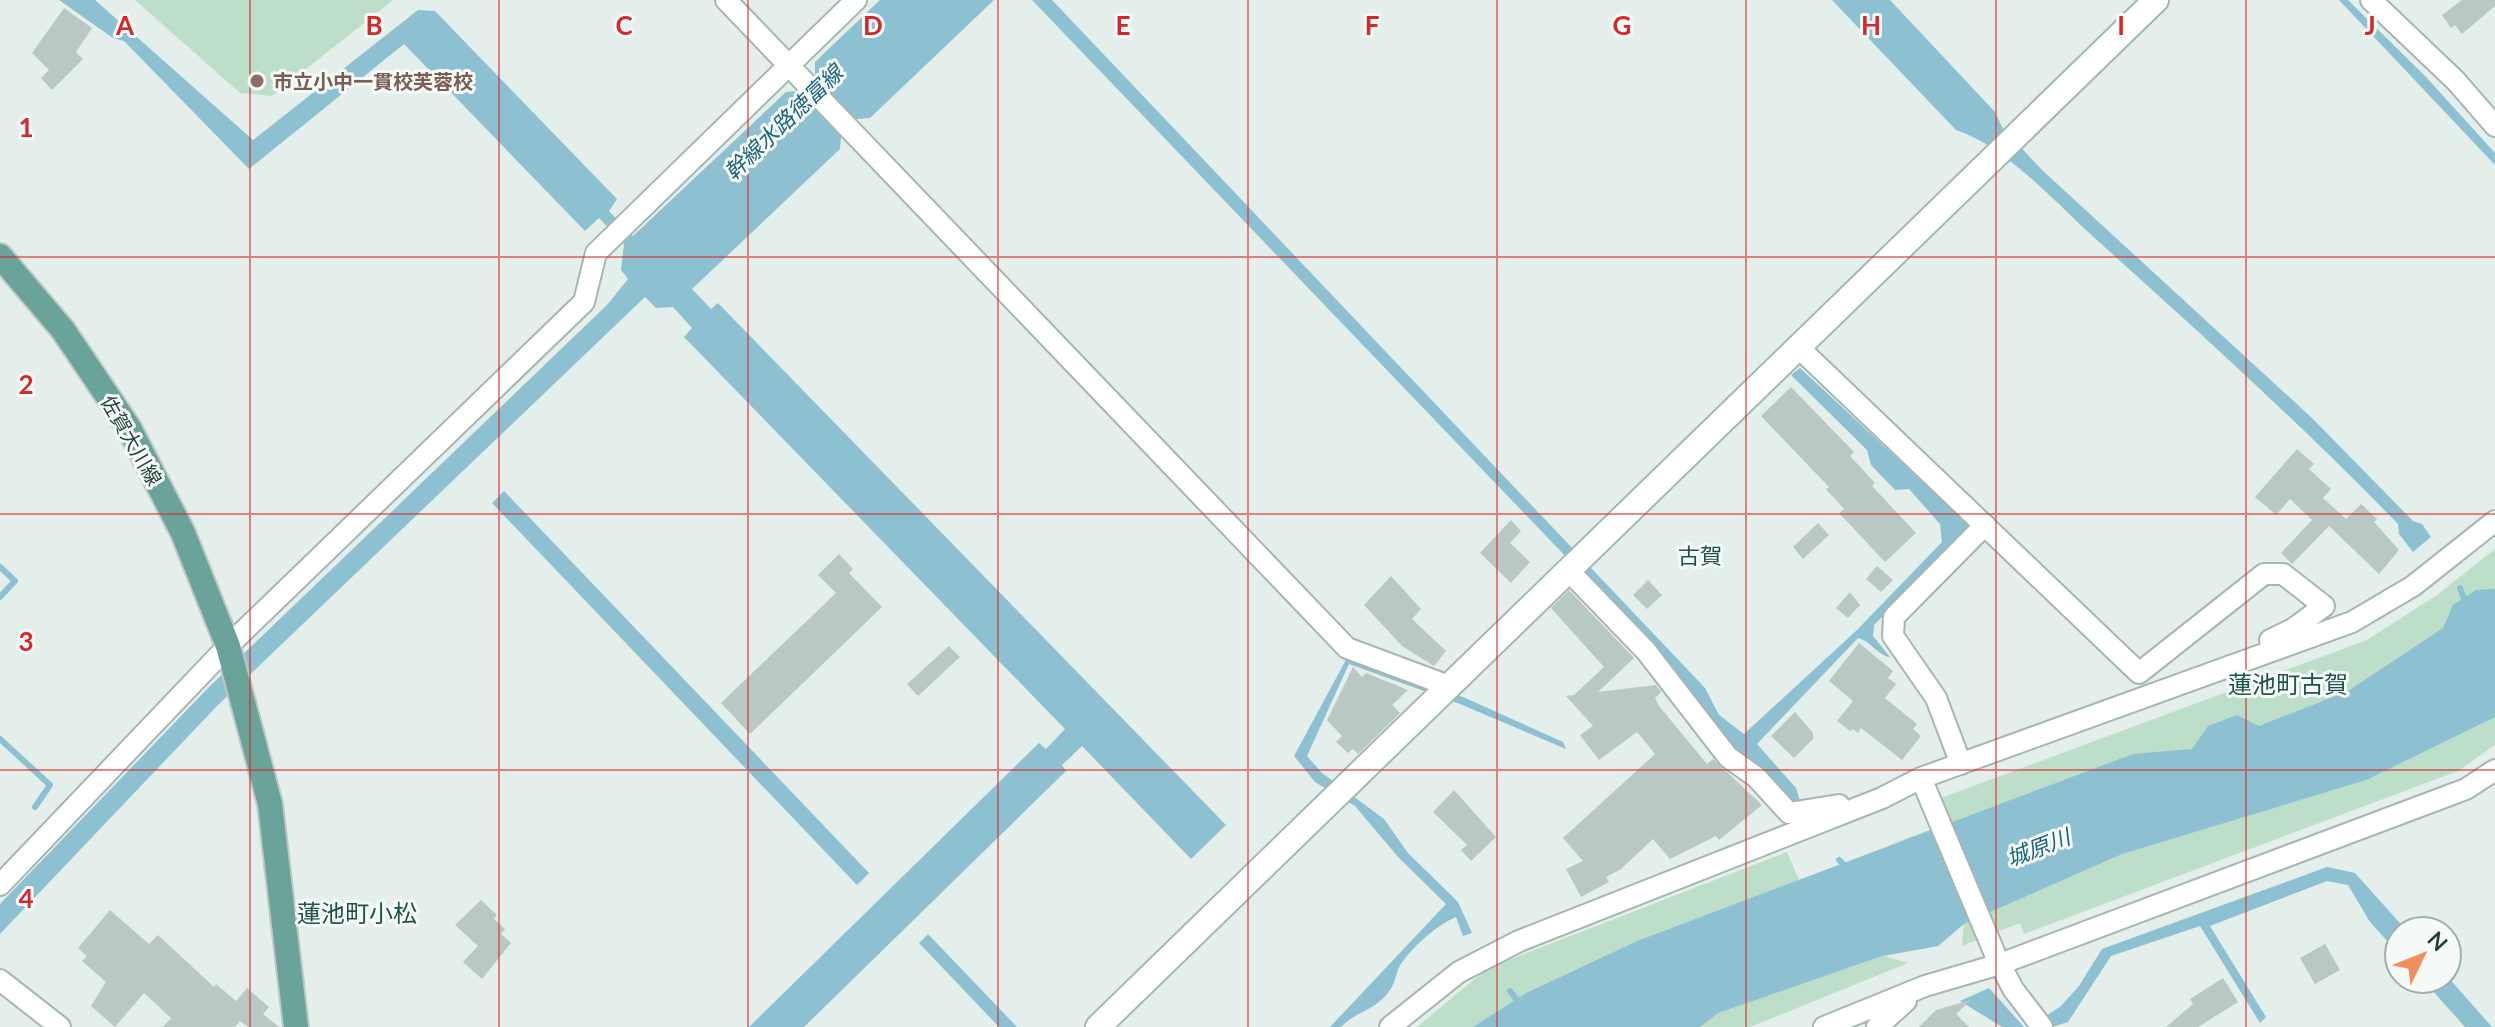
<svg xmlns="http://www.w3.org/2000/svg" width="2495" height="1027" font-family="Lato,'Noto Sans JP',sans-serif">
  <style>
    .green { fill: #bddec9 }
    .water { fill: #8dc1d2 }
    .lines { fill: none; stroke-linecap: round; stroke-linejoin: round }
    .stream { stroke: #8dc1d2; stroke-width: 6 }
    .building { fill: #b9c8c3 }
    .street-casing { stroke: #a6b6b2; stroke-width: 24 }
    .secondary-casing { stroke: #a2b9b3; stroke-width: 28 }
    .primary-casing { stroke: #c1c9c8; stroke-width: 28 }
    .street { stroke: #fff; stroke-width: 20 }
    .secondary { stroke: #fff; stroke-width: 24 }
    .primary { stroke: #69a399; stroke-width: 24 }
    .grid { fill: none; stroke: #d62828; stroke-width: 2; stroke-opacity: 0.55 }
    .education-dot { fill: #8d6e63; stroke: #f5faf8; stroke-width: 3 }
    .labels { text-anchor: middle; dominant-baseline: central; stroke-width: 6; stroke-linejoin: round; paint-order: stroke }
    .education-label { font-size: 20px; font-weight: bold; fill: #785e54; stroke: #f5faf8; text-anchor: start }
    .street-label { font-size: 20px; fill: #233f3a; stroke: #f5faf8 }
    .water-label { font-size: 22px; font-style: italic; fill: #1d637c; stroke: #f5faf8 }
    .neighbourhood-label { font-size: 22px; fill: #1f524a; stroke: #f5faf8 }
    .quarter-label { font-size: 24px; fill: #1f524a; stroke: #f5faf8 }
    .grid-label { font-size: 26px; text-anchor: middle; font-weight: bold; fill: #d62828; stroke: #f5faf8; stroke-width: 6; stroke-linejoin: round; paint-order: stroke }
  </style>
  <rect width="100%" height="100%" fill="#e4eeea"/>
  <path class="green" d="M135 0H393L272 96 240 93Z
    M2495 549V602L2461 639 2355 705 1889 845 1951 822 1941 798 2367 640 2437 595Z
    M2495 704V745L2458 771 2024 934 2020 923 1962 946 1964 924 1938 946 1884 956 1908 963 1750 1027H1630L1956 914Z
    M1787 852 1799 880 1637 941 1526 993 1473 1027H1417L1488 968Z"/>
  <path class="water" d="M59 0H95L253 140 418 10 435 11 617 199 609 211 633 236 786 92 797 91 815 75V62L880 0H994L870 118 857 119 841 136 840 149 692 289 711 309 718 303 1226 825 1191 859 1082 746 1062 765 1066 771 804 1027H749L1039 743 1046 749 1065 729 684 337 692 328 673 307 656 308 645 297 217 706 0 934V904L210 686 607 305 628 279 621 270 624 244 599 218 585 231 404 44 249 169 124 41 113 38Z
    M1032 0H1052L1705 688 1719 715 1744 734 1857 630 1942 542 1940 524 1909 489 1895 490 1871 465 1867 450 1791 375 1800 368 1971 527 1874 625 1873 636 1890 657C1878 656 1871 641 1858 638L1757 744 1796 788 1801 804 1789 805 1737 753 1663 658Z
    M1832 0H1890L1995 112 2002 127 2042 170 2312 418 2413 521 2422 524 2431 537 2413 552 2399 534 2398 524C2302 425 2200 333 2098 241 2059 206 2006 146 1956 130Z
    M2339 0H2348L2426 77 2495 153V165Z
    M504 491 869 873 857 885 492 503Z
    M2495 589V717L2366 780 2122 854 1965 923 1938 946 1882 956 1718 1013 1700 1027H1473L1526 993 1637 941 2133 754 2192 749 2208 726 2237 715 2259 726 2348 691 2443 628 2453 605 2476 590Z
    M1347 658 1463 697 1563 742 1566 749 1460 704 1349 664 1307 756 1322 773 1384 819 1408 853 1458 902 1472 933 1463 936 1456 917C1437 925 1415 945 1403 961 1396 969 1396 982 1390 990 1377 1010 1356 1011 1341 1027H1330L1446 904 1399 858 1355 806 1315 782 1294 756Z
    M2327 867 2355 873 2407 931H2399V954L2370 922 2348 885 2327 881 2210 926 2266 1017 2260 1023 2200 926 2111 956 2068 1022 2052 1027H2030L2061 1006 2079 986 2102 949Z
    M928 934 1017 1027H999L919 943Z
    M2447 976 2492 1027H2465L2422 979H2447Z
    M1989 988 2024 1027H2002L1960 1001Z"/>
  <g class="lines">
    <path class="stream" d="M0 567 15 581 0 597
      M2460 588 2466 604
      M0 739 50 785 35 807
      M1839 860 1848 868
      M1510 991 1520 1004"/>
  </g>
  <path class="building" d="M2462 0H2495V6L2462 34 2455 25 2451 28 2442 15Z
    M64 8 92 28 76 52 83 59 52 90 41 78 49 70 32 53Z
    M1791 387 1854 452 1850 456 1875 483 1872 486 1916 533 1885 562 1839 513 1844 509 1826 489 1829 487 1761 416Z
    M2297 449 2314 464 2309 469 2331 489 2323 498 2346 519 2361 504 2377 519 2374 522 2399 550 2379 574 2329 526 2292 564 2281 553 2312 520 2290 499 2276 515 2255 497Z
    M1511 520 1521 531 1510 543 1530 562 1511 583 1480 553Z
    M1818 523 1829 535 1803 559 1793 547Z
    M839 554 853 569 849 573 882 607 750 734 721 703 836 593 818 575Z
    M1877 566 1893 580 1881 592 1866 579Z
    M1391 576 1421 609 1412 619 1446 651 1434 666 1402 646 1364 605Z
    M1648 580 1662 595 1647 609 1633 595Z
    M1569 590 1634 658 1598 692 1656 685 1661 692 1655 698 1659 706 1707 764 1713 759 1762 805 1719 840 1716 836 1670 859 1653 839 1621 869 1606 877 1609 882 1581 897 1566 869 1583 861 1563 838 1655 754 1637 732 1599 760 1580 735 1593 726 1566 696 1574 695 1604 667 1551 608Z
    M1850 592 1860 605 1848 618 1836 608Z
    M1859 643 1893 671 1888 678 1896 684 1885 698 1917 724 1913 729 1921 736 1902 760 1861 728 1858 733 1853 729 1850 731 1837 721 1853 701 1829 681Z
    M949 646 960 657 918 696 907 684Z
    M1353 667 1362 677 1366 673 1408 690 1392 705 1400 713 1358 754 1353 749 1348 753 1336 742 1342 736 1327 720Z
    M1795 712 1813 733V739L1794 758 1771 736Z
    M1454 790 1496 837 1471 861 1461 850 1467 845 1433 812Z
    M481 900 497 915 494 919 505 929 501 934 511 943 482 979 463 962 478 946 455 925Z
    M110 910 149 944 158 935 214 987 216 984 236 1001 247 988 269 1007 263 1014 279 1027H248L240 1021 235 1027H163L171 1018 144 993 115 1027 91 1006 106 982 82 961 87 956 78 948Z
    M2325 944 2340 970 2315 984 2300 958Z
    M2223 978 2238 1002 2198 1027H2166L2193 1004 2190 999Z
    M1971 1000 1956 1014 1969 1027H1919L1936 1010Z"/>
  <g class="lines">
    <g class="street-casing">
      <path id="street" d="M726 0 1347 648 1449 686
        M2371 0 2456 81 2495 126
        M1797 346 2139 673 2264 574H2283L2324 606 2293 629 2270 640
        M1568 570 1646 651 1728 757 1756 777 1789 813 1839 805
        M1961 764 1936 698 1893 636 1894 617 1985 525
        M1921 778 1995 954 2013 989 2042 1027
        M0 885 228 646 584 302 596 253 856 0
        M0 980 60 1027
        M1390 1027 1459 972 1519 941 1882 798 1921 778 2352 622 2413 586 2495 521
        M1824 1027 1925 986 2000 964 2466 789 2495 770
        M1877 1027 1906 1001"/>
    </g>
    <g class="secondary-casing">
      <path id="secondary" d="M1098 1027 2156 0"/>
    </g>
    <g class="primary-casing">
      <path id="primary" d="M0 256 63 330 129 428 183 533 228 646 270 804 296 1027"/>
    </g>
    <use href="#street" class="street"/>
    <use href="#secondary" class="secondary"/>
    <use href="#primary" class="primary"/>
  </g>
  <path class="grid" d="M250 0V1027M499 0V1027M748 0V1027M998 0V1027M1248 0V1027M1497 0V1027M1746 0V1027M1996 0V1027M2246 0V1027M0 257H2495M0 514H2495M0 770H2495"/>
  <circle class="education-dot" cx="257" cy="81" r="8"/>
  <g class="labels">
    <g class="education-label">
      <text x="273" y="81">市立小中一貫校芙蓉校</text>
    </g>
    <g class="street-label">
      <text transform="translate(132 440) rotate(60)">佐賀大川線</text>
    </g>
    <g class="water-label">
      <text transform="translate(783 122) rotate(-44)">幹線水路徳富線</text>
      <text transform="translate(2038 847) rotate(-21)">城原川</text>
    </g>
    <g class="neighbourhood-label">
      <text x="1700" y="555">古賀</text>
    </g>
    <g class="quarter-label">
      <text x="2288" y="683">蓮池町古賀</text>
      <text x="357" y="912">蓮池町小松</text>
    </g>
  </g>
  <g class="grid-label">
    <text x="125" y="35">A</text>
    <text x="374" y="35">B</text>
    <text x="624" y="35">C</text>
    <text x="873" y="35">D</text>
    <text x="1123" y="35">E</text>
    <text x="1372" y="35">F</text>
    <text x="1622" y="35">G</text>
    <text x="1871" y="35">H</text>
    <text x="2121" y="35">I</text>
    <text x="2370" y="35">J</text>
    <text x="26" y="137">1</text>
    <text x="26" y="394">2</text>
    <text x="26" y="651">3</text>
    <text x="26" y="908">4</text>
  </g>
  <g transform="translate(2423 955) rotate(47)"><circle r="38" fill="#f5faf8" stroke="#a1afac" stroke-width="2"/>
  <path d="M0-6L14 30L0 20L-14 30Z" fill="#f1905e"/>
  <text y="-12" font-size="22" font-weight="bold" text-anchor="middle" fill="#233f3a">N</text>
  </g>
</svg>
